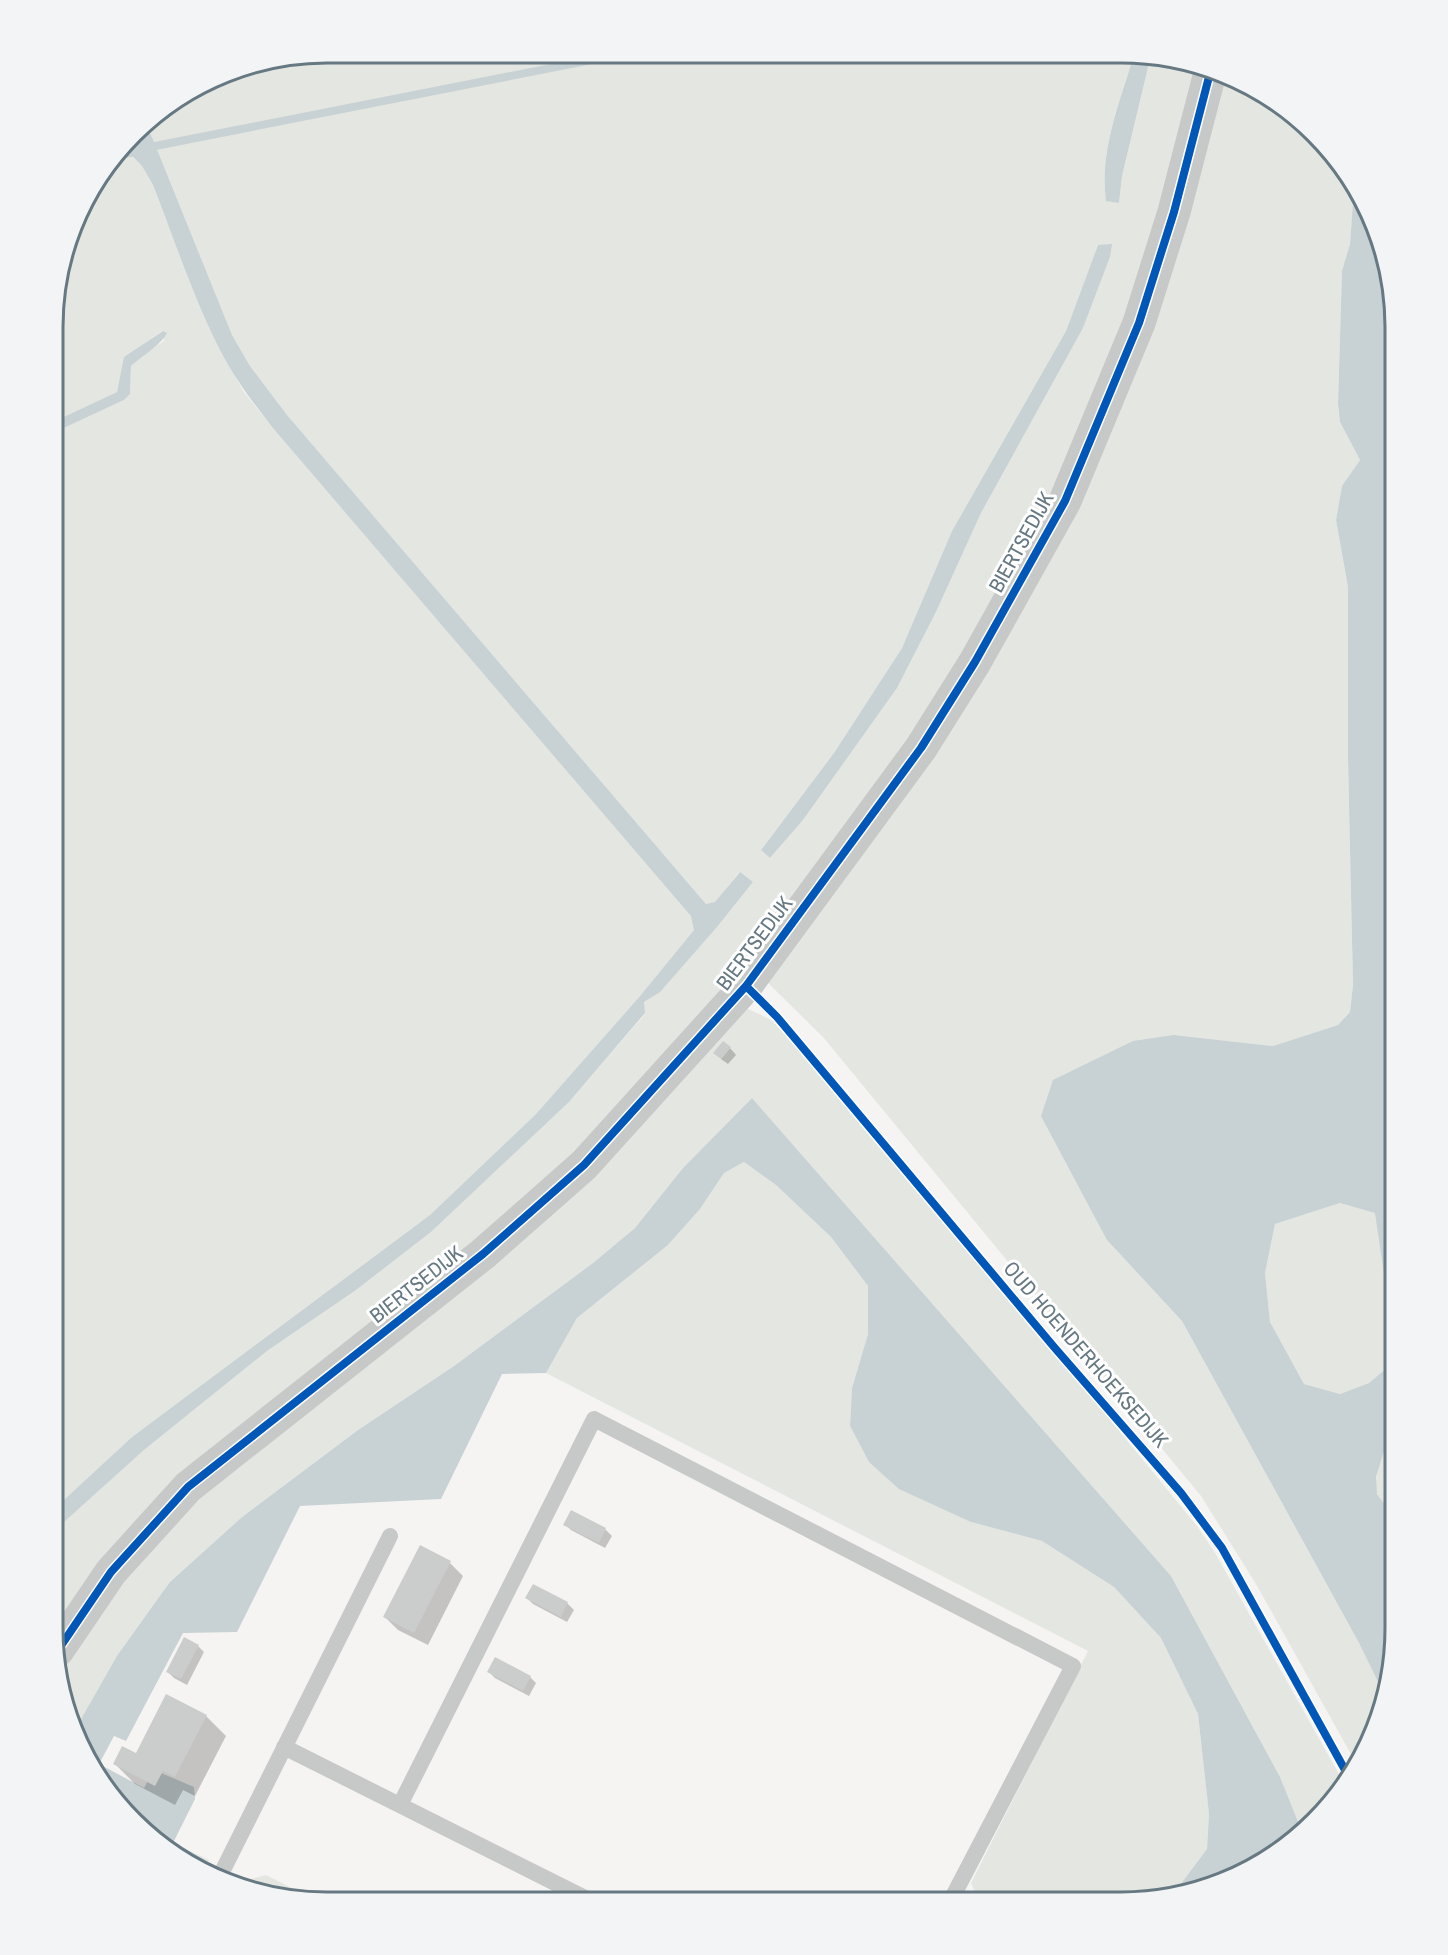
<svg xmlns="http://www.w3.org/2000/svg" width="1448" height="1955" font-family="'Archivo Narrow',sans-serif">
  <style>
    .green { fill: #e4e6e1; fill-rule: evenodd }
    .water { fill: #c8d1d3 }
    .shadow { fill: #0003 }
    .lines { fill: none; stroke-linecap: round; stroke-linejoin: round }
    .stream { stroke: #c8d1d3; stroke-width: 8 }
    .building { fill: #cbcccc }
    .lane { stroke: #c7c8c8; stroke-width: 16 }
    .street { stroke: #c7c8c8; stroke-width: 33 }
    .cycleway-casing { stroke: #fff; stroke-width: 11 }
    .cycleway { stroke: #0057b8; stroke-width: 8 }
    .labels { text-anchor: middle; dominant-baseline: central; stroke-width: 6; stroke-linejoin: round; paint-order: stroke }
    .street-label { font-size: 21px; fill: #667882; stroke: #fff }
    .rim { fill: none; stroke: #667882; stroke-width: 3 }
  </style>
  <rect width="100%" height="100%" fill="#f5f4f3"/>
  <path class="green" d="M327 53 1134 55C1120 101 1099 152 1106 200L1119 203 1122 176 1151 55 1203 67 1150 276 1007 589 864 816 636 1100 331 1366 54 1635 53 1628V1532L144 1450 267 1351 356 1290 431 1232 569 1102 645 1014 644 1002 660 991 717 927 753 882 739 872 715 903 706 904 287 415 250 366 232 335 152 137 144 123 239 67ZM1098 245 1110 257 1083 328 981 513 936 612 897 688 803 820 770 858 761 850 834 753 902 648 952 531 1066 331Z
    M1225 73 1288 109 1354 189 1350 244 1342 272 1338 404 1340 422 1360 460 1342 486 1336 520 1348 587V759L1353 985 1350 1012 1338 1025 1273 1046 1174 1035 1107 1240 1182 1321 1359 1643 1381 1688 1386 1693 1381 1716 1357 1765 1256 1584 1201 1496 823 1037 762 977 984 658Z
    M132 157 142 166 153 185 209 326 227 363 244 392 272 427 692 916 694 930 640 996 536 1114 430 1215 132 1437 53 1510 54 621C59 589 63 555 54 523L55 432 124 400 130 394 131 366 147 352 164 341 162 331 125 357 117 392 55 421V291L89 190 116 158Z
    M742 1006 771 1020 788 1037 1120 1432 1197 1526 1214 1551 1345 1785 1304 1831 1299 1824 1280 1777 1171 1576 752 1098 683 1168 635 1228 593 1263 454 1366 358 1430 242 1517 170 1582 76 1728 60 1660 197 1490Z
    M744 1162 776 1185 831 1237 868 1286V1334L852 1388 850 1426 869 1462 971 1522 1042 1541 1114 1587 1161 1638 1198 1714 1209 1814 1207 1849 1177 1889 1121 1902H979L971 1883 1088 1651 546 1373 577 1318 668 1245 700 1209 724 1173Z
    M1340 1203 1376 1213 1395 1348V1361L1369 1383 1340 1394 1304 1384 1270 1322 1265 1273 1275 1224Z
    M1395 1433V1519C1390 1511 1382 1504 1378 1495 1371 1481 1384 1443 1395 1433Z
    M173 1843 209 1860 206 1868 174 1856 169 1851Z
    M266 1875 316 1900H292L237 1879 239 1876 248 1880Z"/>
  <path class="water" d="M1134 55H1151L1122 176 1119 203 1106 201C1099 152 1120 101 1134 55Z
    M144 123 152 137 232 335 250 366 287 415 706 904 715 902 740 872 753 882 717 927 660 992 644 1002 645 1013 569 1102 431 1232 356 1290 267 1351 144 1450 53 1532V1510L132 1437 430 1215 536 1114 640 996 694 930 691 916 272 427C256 406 240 386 227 363 197 309 176 243 153 185L142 166 133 157 116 158Z
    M1354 189 1367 206 1395 327V1348L1375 1213 1340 1203 1275 1224 1265 1273 1270 1322 1304 1384 1340 1394 1369 1383 1395 1361V1433L1390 1438 1383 1454 1376 1477 1377 1494 1395 1519V1646L1386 1693 1381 1688 1359 1643 1182 1321 1107 1240 1041 1116 1053 1080 1133 1041 1174 1035 1273 1046 1338 1025 1350 1012 1353 985 1348 759V587L1336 520 1342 486 1360 460 1340 422 1338 404 1342 271 1350 244Z
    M1112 244 1110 257 1083 328 981 513 936 612 897 688 803 820 770 858 761 850 834 753 902 648 952 531 1066 331 1098 245Z
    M163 331 167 333C162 344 141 357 131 366L130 394 124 400 55 432V421L117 392 124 357Z
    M54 523C63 555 59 589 54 621Z
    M752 1098 1171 1576 1280 1777 1299 1824 1304 1831 1288 1844 1279 1841 1242 1874 1177 1889 1207 1849 1209 1814 1198 1714 1161 1638 1114 1587 1042 1541 971 1522 899 1489 869 1462 850 1426 852 1388 868 1334V1286L831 1237 776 1185 744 1162 724 1173 700 1209 668 1245 577 1318 546 1373 502 1374 441 1499 300 1506 237 1632 183 1633 126 1741 114 1736 99 1764 144 1788 154 1770 194 1787 195 1799 169 1851 121 1809 81 1749 76 1728 117 1656 170 1582 242 1517 358 1430 454 1366 593 1263 635 1228 683 1168Z"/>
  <path class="shadow" d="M730 1048 736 1055 728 1064 721 1059Z
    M571 1512 606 1530 612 1536 605 1548 571 1530 565 1524Z
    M450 1563 463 1576 428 1645 398 1630 385 1617Z
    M533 1586 567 1603 574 1610 567 1622 533 1604 527 1598Z
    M198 1646 204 1652 187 1685 174 1678 168 1672Z
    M489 1672 530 1677 536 1683 529 1696 495 1678Z
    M206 1716 226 1736 195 1796 183 1790 175 1805 135 1784 115 1764 137 1755Z"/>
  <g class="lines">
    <path class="stream" d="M145 148 627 53"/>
  </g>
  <path class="building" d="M723 1041 731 1047 721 1059 713 1053Z
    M571 1510 606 1528 599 1543 563 1525Z
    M420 1545 451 1561 414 1633 383 1617Z
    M533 1584 568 1602 561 1617 525 1598Z
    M184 1637 199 1645 181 1679 166 1672Z
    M495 1657 531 1676 523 1691 487 1672Z
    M166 1694 207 1715 175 1777 163 1771 155 1786 113 1764 122 1746 136 1753Z"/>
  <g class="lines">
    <path class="lane" d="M284 1747 591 1901
      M400 1805 594 1419 1073 1666 950 1902
      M221 1874 390 1536"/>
    <path class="street" d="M58 1650 111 1572 188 1487 483 1254 584 1165 746 986 921 748 975 662 1065 501 1139 323 1174 212 1211 69"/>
    <g class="cycleway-casing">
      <path id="cycleway" d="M746 986 777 1017 1054 1347 1181 1493 1222 1548 1350 1779
        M58 1650 111 1572 188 1487 483 1254 584 1165 746 986 921 748 975 662 1065 501 1139 323 1174 212 1211 69"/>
    </g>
    <use href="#cycleway" class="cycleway"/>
  </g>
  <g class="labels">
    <g class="street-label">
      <text transform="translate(1021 542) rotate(-61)">BIERTSEDIJK</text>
      <text transform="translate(754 943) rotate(-53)">BIERTSEDIJK</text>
      <text transform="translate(416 1284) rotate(-38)">BIERTSEDIJK</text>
      <text transform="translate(1086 1354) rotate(49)">OUD HOENDERHOEKSEDIJK</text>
    </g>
  </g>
  <path d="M0 0H1448V1955H0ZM327 63H1121A264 264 0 0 1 1385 327V1628A264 264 0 0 1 1121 1892H327A264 264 0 0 1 63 1628V327A264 264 0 0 1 327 63Z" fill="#f3f4f5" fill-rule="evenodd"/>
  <path class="rim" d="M327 63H1121A264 264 0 0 1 1385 327V1628A264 264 0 0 1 1121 1892H327A264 264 0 0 1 63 1628V327A264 264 0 0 1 327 63Z"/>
</svg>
